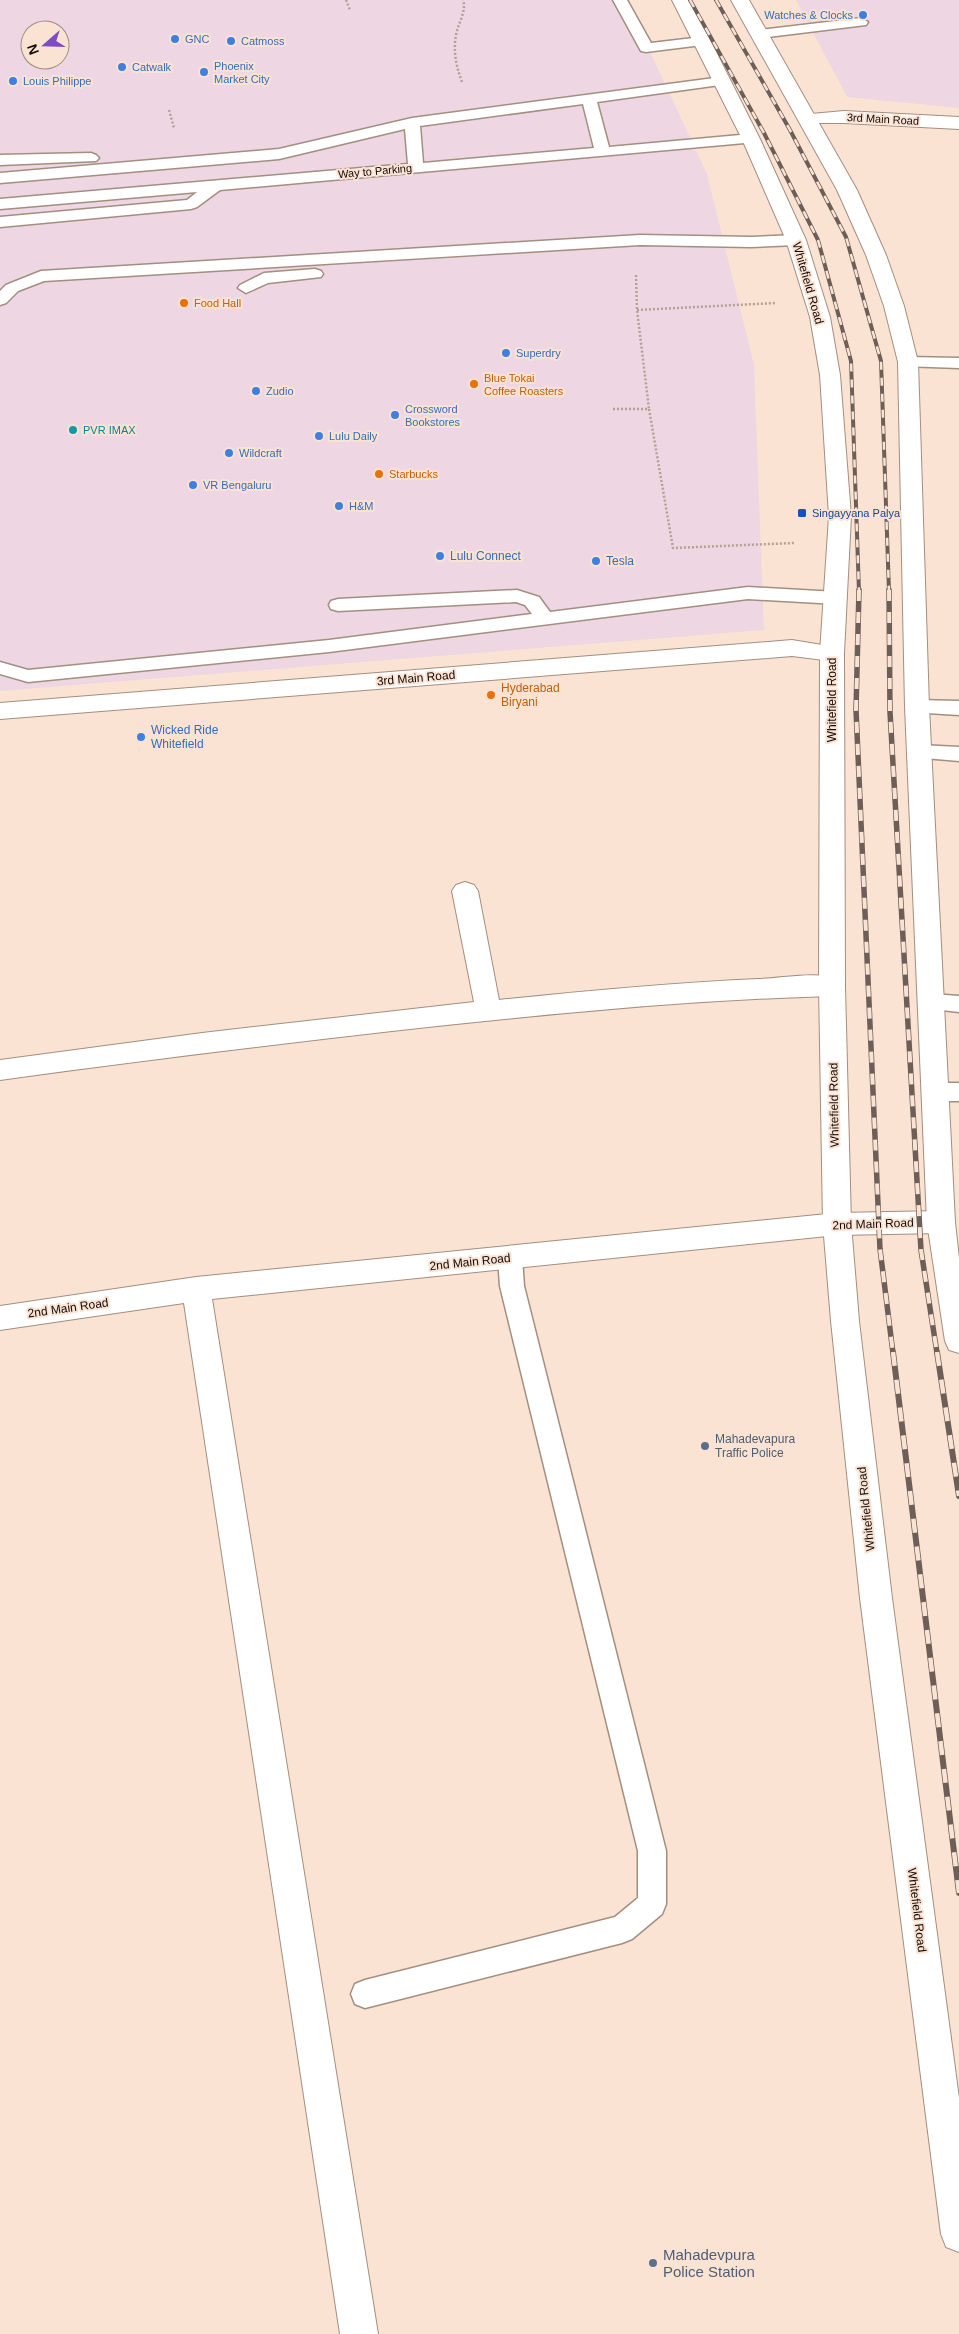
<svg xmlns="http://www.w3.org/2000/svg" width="959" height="2334" font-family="Arial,sans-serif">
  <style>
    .commercial { fill: #eed7e2; fill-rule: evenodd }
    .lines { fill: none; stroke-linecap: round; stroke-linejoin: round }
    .lane-casing { stroke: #a38e80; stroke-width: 3 }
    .street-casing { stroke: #a38e80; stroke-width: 2 }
    .primary-casing { stroke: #a38e80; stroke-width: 2 }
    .path { stroke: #b4a195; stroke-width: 2.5; stroke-dasharray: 2 2; stroke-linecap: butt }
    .lane { fill: #fff; fill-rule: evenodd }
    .street { fill: #fff; fill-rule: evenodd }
    .primary { fill: #fff; fill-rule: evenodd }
    .rail-far2-casing { stroke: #6d5f57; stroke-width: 4 }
    .rail-far1-casing { stroke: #6d5f57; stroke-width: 5.5 }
    .rail-casing { stroke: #6d5f57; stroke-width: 6 }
    .rail-far2 { stroke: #fbe3d4; stroke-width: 2.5; stroke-dasharray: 8; stroke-linecap: butt }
    .rail-far1 { stroke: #fbe3d4; stroke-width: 4; stroke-dasharray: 11; stroke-linecap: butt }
    .rail { stroke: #fbe3d4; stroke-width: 4.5; stroke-dasharray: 14; stroke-linecap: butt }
    .shop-dot { fill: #3f7fe0; stroke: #fbe3d4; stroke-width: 2 }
    .food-dot { fill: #e8710a; stroke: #fbe3d4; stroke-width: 2 }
    .culture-dot { fill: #0f9aa8; stroke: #fbe3d4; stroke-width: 2 }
    .transit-dot { fill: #1a4fb4; stroke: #fbe3d4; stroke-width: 2 }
    .service-dot { fill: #5c6f8a; stroke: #fbe3d4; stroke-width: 2 }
    .labels { text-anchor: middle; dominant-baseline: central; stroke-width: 4; stroke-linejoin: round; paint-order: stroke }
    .far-shop-label { font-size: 11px; fill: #366cbe; stroke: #fbe3d4; text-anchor: start }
    .far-street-label { font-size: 11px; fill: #130b07; stroke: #fbe3d4 }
    .far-food-label { font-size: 11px; fill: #c56008; stroke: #fbe3d4; text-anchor: start }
    .far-culture-label { font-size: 11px; fill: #0d838f; stroke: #fbe3d4; text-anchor: start }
    .far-transit-label { font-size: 11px; fill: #164399; stroke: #fbe3d4; text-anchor: start }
    .street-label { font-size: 12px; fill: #130b07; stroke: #fbe3d4 }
    .shop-label { font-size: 12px; fill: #366cbe; stroke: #fbe3d4; text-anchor: start }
    .food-label { font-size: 12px; fill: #c56008; stroke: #fbe3d4; text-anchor: start }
    .service-label { font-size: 12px; fill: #4e5e75; stroke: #fbe3d4; text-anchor: start }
    .near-service-label { font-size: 15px; fill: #4e5e75; stroke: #fbe3d4; text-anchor: start }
  </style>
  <rect width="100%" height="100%" fill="#fbe3d4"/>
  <path class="commercial" d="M0 0H626L707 174 754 365 764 630 0 691ZM30 30H60V60H30Z
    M796 0H959V108L847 97Z"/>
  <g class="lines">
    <g class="lane-casing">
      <path id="lane" d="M613 0H627L651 43 702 37 709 41 702 45 646 52 641 51Z
        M861 18 868 22 866 25 760 38 753 34 760 30Z
        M722 77 729 81 727 84 597 102 609 147 751 134 756 136 759 139 756 142 220 190 197 207 191 209 0 227V217L187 200 197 192 0 209V199L408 164 405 129 279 159 0 183V173L279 149 412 118ZM583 104 594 148 423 163 420 126Z
        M91 153 96 155 99 158 96 161 0 165V155Z
        M640 235 751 237 796 235 804 240 796 245 751 247 640 245 44 281 18 291 6 303 0 305V291L6 285 41 271Z
        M315 269 321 271 323 274 321 277 268 283 246 293 238 288 240 285 264 273Z
        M908 357 959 358V368L902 366 900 362 902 358Z
        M748 587 837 592 844 594 846 598 844 602 837 604 748 599 329 652 28 682 0 674V662L28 670 329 640 532 614 525 605 516 602 338 611 331 609 329 605 331 601 338 599 517 590 539 597 550 612Z
        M917 700 959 701V715L910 712 907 707 910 702Z
        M920 745 959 747V761L913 757 910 752 913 747Z
        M932 994 959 996V1012L924 1008 921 1002 924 996Z
        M937 1083H959V1101H937L929 1098 926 1092 929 1086Z
        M510 1248 518 1251 522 1258 524 1286 666 1851V1904L662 1914 632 1939 622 1943 365 2008 355 2004 351 1994 355 1984 365 1980 615 1917 638 1898V1851L500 1286 498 1258 502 1251Z"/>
    </g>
    <g class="street-casing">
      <path id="street" d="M844 111 959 117V129L844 123H800L798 119 800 115Z
        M792 640 840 648 844 653 840 658 832 661 792 656 0 719V703Z
        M465 882 474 885 478 891 499 1000C585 991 671 983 758 979 784 978 816 971 841 979L845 986 841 993 832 996C685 1000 539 1015 392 1031 261 1046 130 1062 0 1080V1060L202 1033 474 1002 452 891 456 885Z
        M941 1211 951 1214 955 1222 951 1230 941 1233 837 1235 212 1299 378 2334H340L184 1303 0 1330V1306L196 1277 837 1213Z"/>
    </g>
    <g class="primary-casing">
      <path id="primary" d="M672 0H690L760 139 806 240 830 317 840 375 851 516 844 653 845 986 851 1224 859 1321 892 1598 959 2098V2252L946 2247 941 2234 860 1598 831 1321 823 1224 819 986 820 653 829 516 820 375 810 317 786 240 742 139Z
        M731 0H749L857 190 886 255 904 306 918 362 929 707 955 1222 959 1259V1353L949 1350 945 1341 927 1222 905 707 898 362 884 306 866 255 837 190Z"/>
    </g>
    <path class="path" d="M346 0 350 10
      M462 82C456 66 453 51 456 35 458 23 467 11 463 0
      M169 110 174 128
      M636 275 637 310 649 409
      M637 310 776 303
      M613 409H649L673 548 794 543"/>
    <use href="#lane" class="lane"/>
    <use href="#street" class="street"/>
    <use href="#primary" class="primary"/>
    <g class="rail-far2-casing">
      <path id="rail-far2" d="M690 0 764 133 818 240 851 361 859 592
        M716 0 790 130 846 237 881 361 889 592"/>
    </g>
    <g class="rail-far1-casing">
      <path id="rail-far1" d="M859 590 856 710 880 1249 893 1353
        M889 590 890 712 921 1250 937 1353"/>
    </g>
    <g class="rail-casing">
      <path id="rail" d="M893 1352 959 1893
        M937 1352 959 1496"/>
    </g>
    <use href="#rail-far2" class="rail-far2"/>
    <use href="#rail-far1" class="rail-far1"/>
    <use href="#rail" class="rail"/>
  </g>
  <g class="shop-dot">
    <circle cx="863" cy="15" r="5"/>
    <circle cx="175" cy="39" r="5"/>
    <circle cx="231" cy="41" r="5"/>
    <circle cx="122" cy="67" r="5"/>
    <circle cx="204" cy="72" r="5"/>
    <circle cx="13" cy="81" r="5"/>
    <circle cx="506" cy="353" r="5"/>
    <circle cx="256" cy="391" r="5"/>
    <circle cx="395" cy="415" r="5"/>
    <circle cx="319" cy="436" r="5"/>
    <circle cx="229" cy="453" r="5"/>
    <circle cx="193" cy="485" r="5"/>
    <circle cx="339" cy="506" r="5"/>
    <circle cx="440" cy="556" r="5"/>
    <circle cx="596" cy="561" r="5"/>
    <circle cx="141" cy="737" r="5"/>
  </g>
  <g class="food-dot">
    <circle cx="184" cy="303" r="5"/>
    <circle cx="474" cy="384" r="5"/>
    <circle cx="379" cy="474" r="5"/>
    <circle cx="491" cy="695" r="5"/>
  </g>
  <circle class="culture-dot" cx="73" cy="430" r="5"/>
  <rect class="transit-dot" x="797" y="508" width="10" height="10" rx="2.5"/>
  <g class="service-dot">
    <circle cx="705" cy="1446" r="5"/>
    <circle cx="653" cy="2263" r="5"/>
  </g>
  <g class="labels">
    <g class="far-shop-label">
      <text x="853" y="15" text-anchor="end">Watches &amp; Clocks</text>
      <text x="185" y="39">GNC</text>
      <text x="241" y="41">Catmoss</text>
      <text x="214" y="66">Phoenix<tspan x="214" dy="13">Market City</tspan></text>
      <text x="132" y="67">Catwalk</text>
      <text x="23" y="81">Louis Philippe</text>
      <text x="516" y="353">Superdry</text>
      <text x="266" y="391">Zudio</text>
      <text x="405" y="409">Crossword<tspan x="405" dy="13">Bookstores</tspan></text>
      <text x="329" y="436">Lulu Daily</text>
      <text x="239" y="453">Wildcraft</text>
      <text x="203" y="485">VR Bengaluru</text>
      <text x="349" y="506">H&amp;M</text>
    </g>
    <g class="far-street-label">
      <text transform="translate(883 119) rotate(3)">3rd Main Road</text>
      <text transform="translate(375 171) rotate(-5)">Way to Parking</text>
    </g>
    <g class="far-food-label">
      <text x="194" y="303">Food Hall</text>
      <text x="484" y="378">Blue Tokai<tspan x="484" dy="13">Coffee Roasters</tspan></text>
      <text x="389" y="474">Starbucks</text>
    </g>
    <g class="far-culture-label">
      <text x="83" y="430">PVR IMAX</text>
    </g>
    <g class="far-transit-label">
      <text x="812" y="513">Singayyana Palya</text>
    </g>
    <g class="street-label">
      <text transform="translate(808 283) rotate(74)">Whitefield Road</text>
      <text transform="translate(416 678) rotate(-5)">3rd Main Road</text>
      <text transform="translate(832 700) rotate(-90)">Whitefield Road</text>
      <text transform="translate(834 1105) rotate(-91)">Whitefield Road</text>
      <text transform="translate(873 1224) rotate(-2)">2nd Main Road</text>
      <text transform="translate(470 1262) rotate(-6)">2nd Main Road</text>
      <text transform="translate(68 1308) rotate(-8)">2nd Main Road</text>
      <text transform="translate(866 1509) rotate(-96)">Whitefield Road</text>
      <text transform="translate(917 1910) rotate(83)">Whitefield Road</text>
    </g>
    <g class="shop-label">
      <text x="450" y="556">Lulu Connect</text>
      <text x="606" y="561">Tesla</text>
      <text x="151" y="730">Wicked Ride<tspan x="151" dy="14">Whitefield</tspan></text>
    </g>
    <g class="food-label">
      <text x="501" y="688">Hyderabad<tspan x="501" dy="14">Biryani</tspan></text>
    </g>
    <g class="service-label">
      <text x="715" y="1439">Mahadevapura<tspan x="715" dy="14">Traffic Police</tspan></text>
    </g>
    <g class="near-service-label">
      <text x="663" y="2254">Mahadevpura<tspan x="663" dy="17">Police Station</tspan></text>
    </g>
  </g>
  <g transform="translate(45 45) rotate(250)"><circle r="24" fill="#fbe3d4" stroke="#9e8d82"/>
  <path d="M0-4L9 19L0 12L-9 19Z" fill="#7e4cc4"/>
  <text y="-8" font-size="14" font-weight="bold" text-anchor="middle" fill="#130b07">N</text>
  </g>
</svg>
